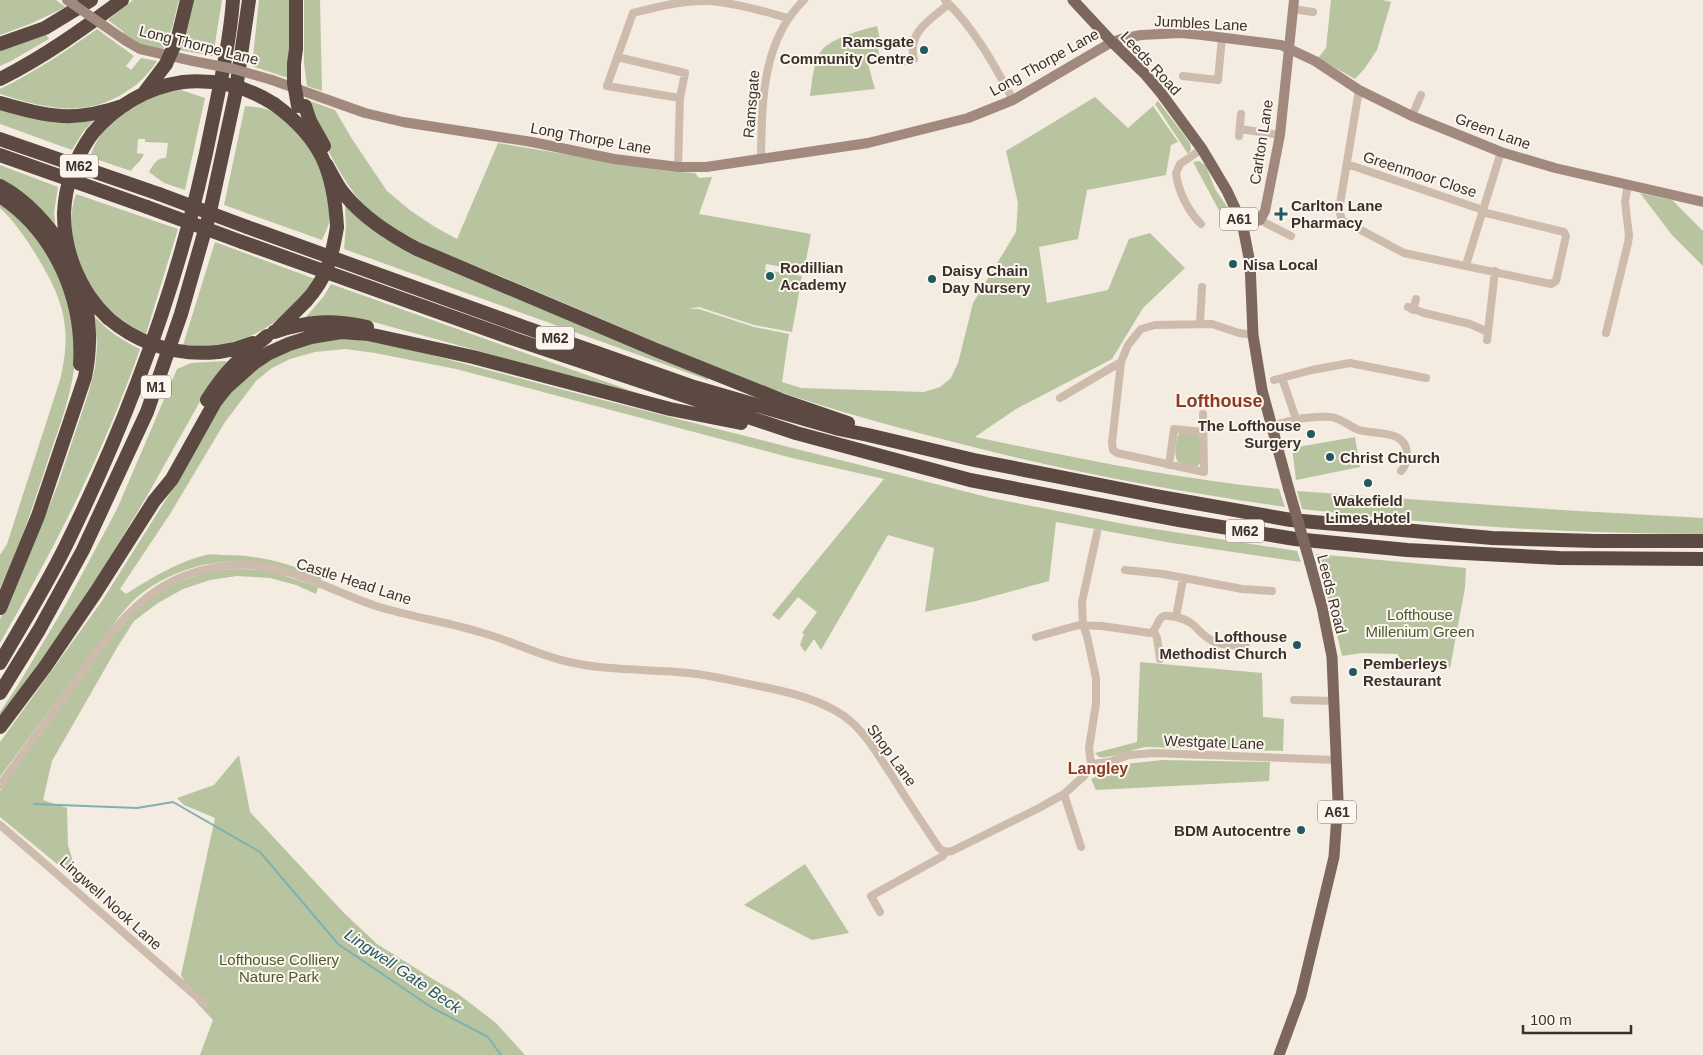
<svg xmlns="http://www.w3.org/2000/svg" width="1703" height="1055" font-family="Helvetica,sans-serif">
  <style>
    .green { fill: #b8c4a0 }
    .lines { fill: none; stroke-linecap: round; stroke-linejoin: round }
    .stream { stroke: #7fb0b2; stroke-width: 2 }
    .street { stroke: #cdbbac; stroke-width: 8 }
    .secondary { stroke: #a18a7d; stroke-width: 10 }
    .primary { stroke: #7d675c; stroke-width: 11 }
    .highway { stroke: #5c4a42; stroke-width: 14 }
    .secondary-bridge { stroke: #a18a7d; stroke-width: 10 }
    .primary-bridge { stroke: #7d675c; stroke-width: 11 }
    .highway-bridge { stroke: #5c4a42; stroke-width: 14 }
    .poi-dot { fill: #1f5a5e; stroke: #fbf5ee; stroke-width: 2 }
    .labels { text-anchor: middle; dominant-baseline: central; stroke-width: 4; stroke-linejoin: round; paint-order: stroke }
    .shield { fill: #fbf5ee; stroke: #756b66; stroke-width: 1 }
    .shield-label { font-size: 14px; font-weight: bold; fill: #3b302b }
    .street-label { font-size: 15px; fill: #3b302b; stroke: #fbf5ee }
    .poi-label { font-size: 15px; font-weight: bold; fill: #3b302b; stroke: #fbf5ee; text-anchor: start }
    .park-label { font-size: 15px; fill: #4a5a2e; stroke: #fbf5ee }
    .neighbourhood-label { font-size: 16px; font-weight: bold; fill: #8c3b22; stroke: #fbf5ee }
    .water-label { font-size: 16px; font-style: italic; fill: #1f5a5e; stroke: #fbf5ee }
    .quarter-label { font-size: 18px; font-weight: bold; fill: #8c3b22; stroke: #fbf5ee }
  </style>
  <rect width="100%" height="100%" fill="#f4ebe1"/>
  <path class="green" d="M0 0H56L66 7 30 24 0 35Z
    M133 0H179L172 28 163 50 142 45 123 34 124 32 108 20Z
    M191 0H222L213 56 179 50Z
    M259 0H291L288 78 252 66Z
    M304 0H320L322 91 307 86 304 63Z
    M1331 0H1382L1391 2 1377 50 1365 68 1355 79 1318 58 1326 48Z
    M877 26 881 44 877 45 880 57 867 60 875 89 810 96C812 82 813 61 822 50 830 39 863 29 877 26Z
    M97 29 134 56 126 66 131 70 141 58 157 61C149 73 140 83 127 91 87 119 43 108 0 94V89C35 72 66 51 97 29Z
    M46 34 49 39 11 61 0 66V51Z
    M181 90 205 98 185 190 164 183 149 172C153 165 157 157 166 158L168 143 145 142V139H138L137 153 144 154C140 163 135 164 131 171L90 157C102 119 142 95 181 90Z
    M1095 97 1128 128 1153 106 1178 142 1171 145 1166 175 1087 190 1078 239 1039 247 1047 303 1108 290 1129 239 1150 233 1185 268 1143 308 1112 359 1016 409 975 437C1076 458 1177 479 1279 489L1285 507C1181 492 1079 474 977 448 890 426 804 403 721 370 647 339 574 307 500 276 457 258 399 239 366 207 346 188 313 128 310 101L335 110 352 139 387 191 411 211 435 227 457 239 498 143 667 171 695 173 699 178 712 177 699 214 811 234 804 271 766 264 765 270 802 276 792 332 754 325 699 307 689 309H699L754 327 789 334 782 382 801 388 924 392 940 387 951 378 958 363 973 303 1016 232 1018 203 1006 151Z
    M1158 101 1190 143 1191 150 1188 154 1155 104Z
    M245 106C253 107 264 107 271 111 304 126 337 186 329 222 328 228 324 235 322 240L224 205Z
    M0 109 95 119 83 132 72 150 0 124Z
    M1199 161 1206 166 1215 189 1228 208 1231 218 1228 227 1193 162Z
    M0 165 58 187 54 213 56 230 0 182Z
    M1640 193 1672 200 1703 231V266L1672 235Z
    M76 194 178 229 146 334C133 327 121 320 110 310 81 283 62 233 76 194Z
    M0 203C12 213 24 222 33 234 63 271 78 321 74 369 70 400 58 430 48 460 34 503 20 547 0 588V555L7 544 60 380C73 326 63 299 35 253 25 237 14 221 0 208Z
    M346 205 365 224 384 238 708 378V380L344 249 346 226 345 206Z
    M215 242 315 279C282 326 242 351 183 345Z
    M331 284 660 401 370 321 305 318 324 296Z
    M95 317C108 331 123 341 140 349 104 452 54 549 0 643V619L15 588 57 487 89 391 95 368 97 347Z
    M339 338 382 342 587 396 991 498 1129 525 1297 551 1301 562 1172 543 1056 522 1049 581 976 601 925 612 934 548 888 535 821 650 814 639 805 652 800 645 804 634 802 633 817 612 798 597 779 620 772 615 884 479 792 458 456 369 375 353 345 349 315 352 290 359 272 368 256 381 225 422 170 514 120 589 126 594C151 578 177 562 206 555 212 554 219 555 225 555 260 555 290 564 322 577L320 582C303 576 286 569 269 565 224 554 171 568 136 598 129 604 124 611 118 618L0 777V742L102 601 170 493 218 408 232 390 268 360 312 342Z
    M226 361 227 363 207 389 147 496 95 582 64 630 0 718V712L18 685 66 604 117 509 177 369 191 363Z
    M1180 433 1199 435 1200 437V463L1197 467C1179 464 1173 464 1176 444 1177 439 1176 437 1180 433Z
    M1355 437 1360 467 1296 480 1292 448Z
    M1297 491 1561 510 1703 518V534C1569 534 1435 525 1302 509Z
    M1316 554 1466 568 1465 588 1450 668 1398 670V654L1362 653 1342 656 1333 618Z
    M238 569 268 570 318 587 316 594 296 585 270 578 237 576 210 580 183 589 158 603 134 621 118 646 52 761 43 800 67 808 68 845 79 882 0 817V791L110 640 141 604 161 590 182 581 211 571Z
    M1140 662 1262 673 1263 717 1284 719 1283 751 1147 747C1134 748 1108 760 1099 757L1095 753 1137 742Z
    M239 755 250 812 344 913 377 944 436 981 457 993 496 1023 525 1055H200L213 1020 197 1003 181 975 215 818 184 805 177 798 214 785Z
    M1162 760 1270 762 1269 781 1096 790 1091 779 1125 764Z
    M805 864 849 933 812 940 744 905Z"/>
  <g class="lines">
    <path class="stream" d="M34 804 137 808 173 802 260 852 338 944 431 1007 488 1037 501 1055"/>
    <path class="street" d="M945 0C974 28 994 64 1013 100
      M1293 9 1313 12
      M617 57 685 73 680 98 678 167
      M901 62 914 59C907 32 931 19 949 4
      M1183 76 1218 80 1222 37
      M1359 90 1339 210 1342 220 1404 253 1551 284 1556 281 1566 236 1564 232 1482 212
      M680 98 607 86 633 13C657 7 683 0 709 1 736 3 762 11 788 18
      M1412 116 1421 95
      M1240 129 1280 135
      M1239 136 1241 114
      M761 160C762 104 761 42 804 0
      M1347 164 1483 210
      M1260 220 1291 236
      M1201 224C1188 211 1178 191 1176 173L1180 164 1202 149
      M1466 265 1501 152
      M1408 307 1424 313 1470 324 1488 332
      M1413 310 1416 299
      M1200 323 1202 287
      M1606 333 1628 243 1629 235 1625 202 1628 184
      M1487 340 1495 271
      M1274 380 1312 370 1350 363 1426 378
      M1060 398 1121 362
      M1203 414 1204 472 1117 453 1113 450 1112 443 1121 362 1128 345 1141 329 1155 325 1212 324 1239 333 1253 335
      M1296 419C1308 418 1320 416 1331 417 1341 418 1350 427 1359 430 1376 435 1405 429 1407 453 1407 460 1406 466 1401 471
      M1271 426 1296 419 1282 378
      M1169 465 1174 429 1204 432
      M1125 570 1163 574 1242 589 1272 591
      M1176 617 1183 579
      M1154 631 1157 638 1160 659
      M1036 637 1079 625 1102 626 1150 633C1158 630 1156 619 1164 616 1168 615 1172 617 1176 617 1199 622 1197 635 1215 642 1224 646 1236 645 1246 647
      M1294 700 1334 701
      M1091 764 1109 762 1129 755 1154 753 1337 760
      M0 785 104 642C139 597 175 569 235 565 284 562 331 591 376 606 411 617 448 622 483 633 512 641 540 656 569 662 608 671 649 669 688 673 712 675 736 682 759 686 789 692 819 699 844 716 865 731 878 755 892 776 907 800 923 824 939 848L945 852 952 851 1039 808 1064 794 1084 776 1091 764 1089 748 1096 704V678L1087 636 1083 625 1082 602 1097 533
      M1064 794 1081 847
      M0 825C69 883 135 944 204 1003
      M880 912 871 896 943 856 945 852"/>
    <path class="secondary" d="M126 41 140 49 193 61
      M272 80 365 113 403 122 532 142 614 159 678 167H706L868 143 968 118 1013 100 1112 42 1121 39 1141 35 1181 33 1202 35 1281 45 1315 61 1359 90 1412 116 1501 152 1555 168 1703 202
      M1243 227 1260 220 1265 211 1280 135 1294 0"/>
    <path class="primary" d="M1073 0 1112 42 1145 74 1161 93 1202 149 1227 191 1234 206 1243 227 1250 263 1253 335 1262 390 1289 490
      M1279 1055 1301 995 1334 857 1338 800 1332 657 1322 607 1310 563"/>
    <path class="highway" d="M178 37 187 0
      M0 44 45 28 91 0
      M294 64 296 49V0
      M0 79C44 57 83 29 122 0
      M144 93 166 64
      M0 103C50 117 74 123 125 105
      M274 104C321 138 334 171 337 227
      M305 106 310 121 324 146
      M92 134C115 106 148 87 183 82
      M0 139 159 194
      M0 155 147 207
      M326 164C332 174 337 186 345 195 364 218 390 235 417 249L656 350 781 400 848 423
      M0 186C28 201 47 224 65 250
      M0 196C55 232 84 299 80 364
      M64 214C64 252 80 292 108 318
      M247 227 524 327 694 387 839 429 868 435 974 460 1156 496 1291 520 1492 538 1595 541H1703
      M242 242 517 340 796 433 970 480 1179 520 1295 539 1407 550 1559 558 1703 559
      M278 329 306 301
      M274 332C308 321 332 319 367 327
      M218 352 235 349 253 343
      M207 400C226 370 240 358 267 336
      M0 608 38 516 85 377C92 344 89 318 83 285
      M0 663C24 621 50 580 70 537 135 404 185 265 213 119 221 80 230 40 233 0
      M0 693 39 630 83 550 147 412 181 314 209 216 235 96 249 0
      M0 727 45 667 96 592 154 501 172 479 215 402 227 387 254 363 269 353 289 344 311 337 341 332 368 334 473 357 670 409 741 423"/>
    <path class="secondary-bridge" d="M67 0 126 41
      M193 61 234 69 272 80"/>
    <path class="primary-bridge" d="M1289 490 1310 563"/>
    <path class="highway-bridge" d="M166 64 178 37
      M294 64V83L298 106
      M183 82C216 79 246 86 274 104
      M159 194 247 227
      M147 207 242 242
      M64 214C65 184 75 158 92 134
      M306 301C327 278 332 257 337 227
      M108 318C140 345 177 356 218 352"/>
  </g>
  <g class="poi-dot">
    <circle cx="924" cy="50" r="5"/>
    <path d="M1278.5 206.5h5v5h5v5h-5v5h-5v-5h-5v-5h5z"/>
    <circle cx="1233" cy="264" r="5"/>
    <circle cx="770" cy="276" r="5"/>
    <circle cx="932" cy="279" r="5"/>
    <circle cx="1311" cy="434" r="5"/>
    <circle cx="1330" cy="457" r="5"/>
    <circle cx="1368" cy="483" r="5"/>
    <circle cx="1297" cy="645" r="5"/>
    <circle cx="1353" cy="672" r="5"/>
    <circle cx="1301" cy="830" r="5"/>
  </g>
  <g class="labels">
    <g class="shield">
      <rect x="60" y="154.5" width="38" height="23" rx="4"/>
      <rect x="1220" y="207.5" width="38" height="23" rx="4"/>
      <rect x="536" y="326.5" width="38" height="23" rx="4"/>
      <rect x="141" y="375.5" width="30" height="23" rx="4"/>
      <rect x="1226" y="519.5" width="38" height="23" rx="4"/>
      <rect x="1318" y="800.5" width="38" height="23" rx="4"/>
    </g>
    <g class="shield-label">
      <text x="79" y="166">M62</text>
      <text x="1239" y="219">A61</text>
      <text x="555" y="338">M62</text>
      <text x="156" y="387">M1</text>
      <text x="1245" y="531">M62</text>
      <text x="1337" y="812">A61</text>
    </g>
    <g class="street-label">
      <text transform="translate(1201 23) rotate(3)">Jumbles Lane</text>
      <text transform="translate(199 45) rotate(14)">Long Thorpe Lane</text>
      <text transform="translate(1044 62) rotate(-29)">Long Thorpe Lane</text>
      <text transform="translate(1151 63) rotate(47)">Leeds Road</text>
      <text transform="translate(751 104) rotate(-85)">Ramsgate</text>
      <text transform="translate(1493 131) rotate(20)">Green Lane</text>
      <text transform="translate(591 138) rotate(10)">Long Thorpe Lane</text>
      <text transform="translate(1261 142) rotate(-81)">Carlton Lane</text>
      <text transform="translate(1420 174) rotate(18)">Greenmoor Close</text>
      <text transform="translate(354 581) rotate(18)">Castle Head Lane</text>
      <text transform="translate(1332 594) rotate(76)">Leeds Road</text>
      <text transform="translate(1214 742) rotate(2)">Westgate Lane</text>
      <text transform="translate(892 755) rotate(54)">Shop Lane</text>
      <text transform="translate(111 903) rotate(42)">Lingwell Nook Lane</text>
    </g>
    <g class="poi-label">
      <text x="914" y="41" text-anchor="end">Ramsgate<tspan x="914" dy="17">Community Centre</tspan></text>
      <text x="1291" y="205">Carlton Lane<tspan x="1291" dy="17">Pharmacy</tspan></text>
      <text x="1243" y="264">Nisa Local</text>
      <text x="780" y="267">Rodillian<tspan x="780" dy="17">Academy</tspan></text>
      <text x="942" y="270">Daisy Chain<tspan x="942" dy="17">Day Nursery</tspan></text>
      <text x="1301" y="425" text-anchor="end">The Lofthouse<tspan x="1301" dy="17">Surgery</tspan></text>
      <text x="1340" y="457">Christ Church</text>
      <text x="1368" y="500" text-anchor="middle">Wakefield<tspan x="1368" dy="17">Limes Hotel</tspan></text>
      <text x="1287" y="636" text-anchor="end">Lofthouse<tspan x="1287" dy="17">Methodist Church</tspan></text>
      <text x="1363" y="663">Pemberleys<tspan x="1363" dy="17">Restaurant</tspan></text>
      <text x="1291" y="830" text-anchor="end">BDM Autocentre</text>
    </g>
    <g class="park-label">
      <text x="1420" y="614">Lofthouse<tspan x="1420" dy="17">Millenium Green</tspan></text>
      <text x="279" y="959">Lofthouse Colliery<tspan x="279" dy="17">Nature Park</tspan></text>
    </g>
    <g class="neighbourhood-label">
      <text x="1098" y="768">Langley</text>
    </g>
    <g class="water-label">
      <text transform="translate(403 971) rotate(34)">Lingwell Gate Beck</text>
    </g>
    <g class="quarter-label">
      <text x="1219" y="401">Lofthouse</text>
    </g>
  </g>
  <path d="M1523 1025v8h108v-8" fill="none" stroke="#3b302b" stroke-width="2.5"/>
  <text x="1530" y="1025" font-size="15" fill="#3b302b" stroke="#fbf5ee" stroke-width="4" paint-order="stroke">100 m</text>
</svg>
